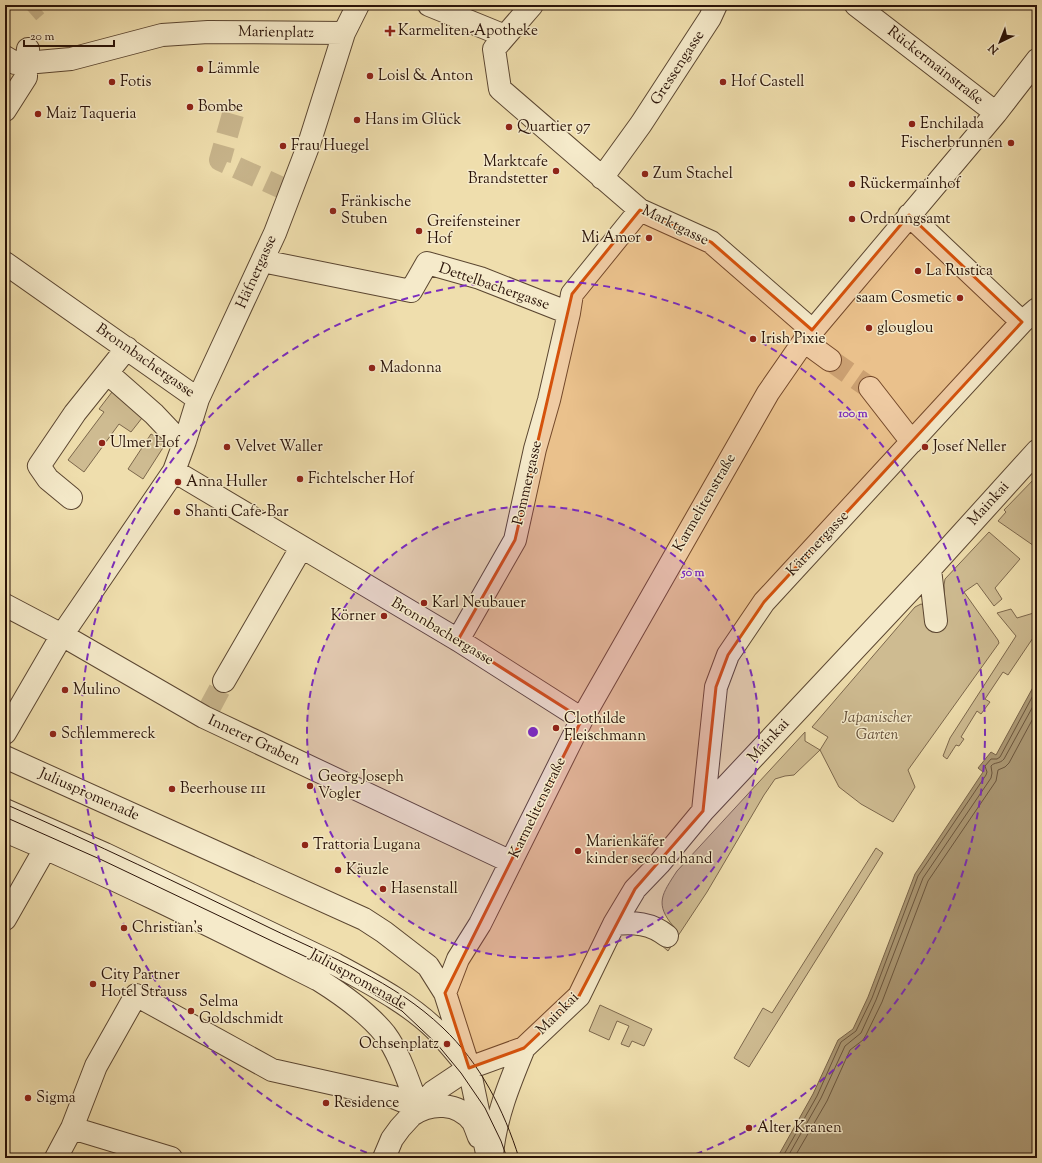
<svg xmlns="http://www.w3.org/2000/svg" width="1042" height="1163" font-family="'Sorts Mill Goudy',serif">
  <style>
    .green { fill: #cebb91; stroke: #7c674c }
    .water { fill: #ac9975; stroke: #786349 }
    .lines { fill: none; stroke-linecap: round; stroke-linejoin: round }
    .shore { stroke: #6b563e; stroke-width: 1 }
    .minor-tunnel { stroke: #c8b58c; stroke-width: 22; stroke-dasharray: 22 11; stroke-linecap: butt }
    .minor-casing { stroke: #5b4631; stroke-width: 24 }
    .minor { stroke: #f5eaca; stroke-width: 22 }
    .tram { stroke: #2a1308; stroke-width: 1 }
    .marked { fill: #d5520c; fill-opacity: 0.2; stroke: #d5520c; stroke-width: 3; stroke-linejoin: round }
    .ring { fill: none; stroke: #7b2cbf; stroke-width: 2; stroke-dasharray: 7 5 }
    .poi-dot { fill: #8f2418; stroke: #f5eaca; stroke-width: 1.5 }
    .labels { text-anchor: middle; dominant-baseline: central; stroke-width: 3; stroke-linejoin: round; paint-order: stroke }
    .poi-label { font-size: 15px; fill: #2a1308; stroke: #f5eaca; text-anchor: start }
    .street-label { font-size: 15px; fill: #2a1308; stroke: #f5eaca }
    .park-label { font-size: 15px; font-style: italic; fill: #634e38; stroke: #f5eaca }
    .centre { fill: #7b2cbf; stroke: #f5eaca; stroke-width: 2 }
    .ring-label { font-size: 12px; text-anchor: middle; font-weight: bold; fill: #7b2cbf; stroke: #f5eaca; stroke-width: 3; stroke-linejoin: round; paint-order: stroke }
  </style>
  <rect width="100%" height="100%" fill="#efdead"/>
  <filter id="stains"><feTurbulence type="fractalNoise" baseFrequency=".005" numOctaves="4"/><feColorMatrix values="0 0 0 0 .2 0 0 0 0 .09 0 0 0 0 .02 0 0 0 .5 -.17"/></filter>
  <radialGradient id="worn" r=".72"><stop offset=".6" stop-color="#630" stop-opacity="0"/><stop offset="1" stop-color="#630" stop-opacity=".3"/></radialGradient>
  <path class="green" d="M112 392 142 418 131 432 119 424 84 472 68 460 104 412 99 409Z
    M151 434 166 443 143 479 128 469Z
    M1037 476V548L998 521 1006 512 1004 510Z
    M989 532 1020 559 995 588 1002 599 994 606 977 583 964 592 998 640 999 643 908 770 915 787 893 822 861 804 839 787 820 750 794 775 785 776 775 779 764 795 707 892 668 951 660 944 674 927C654 904 662 894 677 871L805 732V741L820 750 828 737 812 727 915 607 921 604 924 605 946 621 944 585 945 579Z
    M1011 609 1017 618 1037 612V632L1008 675 1003 672 985 699 990 702 981 714 977 711 961 737 964 739 959 746 956 745 947 759 943 756 950 738 1016 636 997 613Z
    M876 848 883 853 749 1067 734 1058 763 1008 772 1013Z
    M600 1005 652 1029 644 1046 632 1041 629 1047 621 1044 629 1026 617 1021 609 1040 589 1031Z"/>
  <path class="water" d="M1037 680V1158H777L813 1094 838 1040 853 1029 868 997 915 874 983 772 978 768 991 752 996 755Z"/>
  <g class="lines">
    <path class="shore" d="M782 1158 817 1096 841 1042 856 1031 872 998 918 876 986 775 987 772 985 766 991 759H997L1000 757 1037 688
      M787 1158 821 1098 845 1046 861 1033 876 1000 923 878 991 778 992 773 991 766C994 762 1000 764 1004 759L1037 699
      M794 1158 827 1101 850 1050 863 1040 866 1035 882 1002 928 881 996 781 998 770 1005 767 1009 763 1037 711"/>
    <path class="minor-tunnel" d="M29 12 37 5
      M233 114 220 160 282 188
      M830 360 870 388
      M209 709 224 681"/>
    <g class="minor-casing">
      <path id="minor" d="M429 5 505 36
        M532 5 494 49 500 89 640 210 711 242 812 330
        M856 5 996 113
        M5 57 15 63H26L28 49
        M5 110 26 77V63L71 59 162 35 208 32 344 33
        M602 178 641 124 710 18 716 5
        M909 215 1022 322
        M262 261 411 291 427 263 480 278 569 313 572 294 640 210
        M5 263 198 399
        M804 341 830 360
        M113 378 154 414 172 433 185 441
        M870 388 912 442
        M174 471 458 640 582 719
        M71 498 48 479 39 466 75 413 127 348
        M930 569 936 621
        M5 605 62 635 204 717 511 862
        M458 640 515 540 535 449 549 400 569 313
        M224 681 301 548
        M5 733 62 635 174 471 185 441 198 399 275 233 309 144 344 33 358 5
        M5 757 364 919 384 932 428 966 445 993 469 1068 488 1158
        M5 810 105 854 335 964C369 983 406 1001 435 1029 445 1039 454 1050 463 1061
        M703 811 716 687 728 655 764 602 1022 322 1037 309
        M5 831C112 876 215 928 319 980 343 995 367 1012 385 1034 400 1054 409 1084 418 1107
        M5 919 46 847
        M614 924C634 922 651 923 667 936
        M445 993 458 959 480 924 582 719 768 393 804 341 996 113 1037 60
        M412 1115C431 1102 458 1102 473 1122 475 1126 477 1132 479 1137
        M72 1128 171 1158
        M492 1155C495 1118 510 1082 524 1048
        M56 1158 72 1128 96 1066 136 995 272 1070 393 1097 418 1107
        M384 1158 392 1139 400 1128 433 1092 469 1068 524 1048 579 996 614 924 635 889 659 864 703 811 930 569 1037 451"/>
    </g>
    <use href="#minor" class="minor"/>
    <path class="tram" d="M5 804C94 843 182 885 270 928 330 957 394 981 443 1028 480 1063 504 1110 519 1158
      M5 817 102 860 274 942 332 969 402 1011 437 1044 461 1073 485 1108 501 1141 507 1158"/>
  </g>
  <path class="marked" d="M640 210 711 242 812 330 909 215 1022 322 764 602 728 655 716 687 703 811 635 889 579 996 524 1048 469 1068 445 993 582 719 458 640 515 540 572 294Z"/>
  <circle cx="533" cy="732" r="226" fill="#7b2cbf" fill-opacity=".12"/>
  <g class="ring">
    <circle cx="533" cy="732" r="226"/>
    <path d="M378 1157A452 452 0 1 1 688 1157"/>
  </g>
  <g class="poi-dot">
    <path d="M388 25h4v4h4v4h-4v4h-4v-4h-4v-4h4z"/>
    <circle cx="200" cy="69" r="4"/>
    <circle cx="370" cy="76" r="4"/>
    <circle cx="112" cy="82" r="4"/>
    <circle cx="723" cy="82" r="4"/>
    <circle cx="190" cy="107" r="4"/>
    <circle cx="38" cy="114" r="4"/>
    <circle cx="357" cy="120" r="4"/>
    <circle cx="912" cy="124" r="4"/>
    <circle cx="509" cy="127" r="4"/>
    <circle cx="1011" cy="143" r="4"/>
    <circle cx="283" cy="146" r="4"/>
    <circle cx="556" cy="171" r="4"/>
    <circle cx="645" cy="174" r="4"/>
    <circle cx="852" cy="184" r="4"/>
    <circle cx="333" cy="211" r="4"/>
    <circle cx="852" cy="219" r="4"/>
    <circle cx="419" cy="231" r="4"/>
    <circle cx="649" cy="238" r="4"/>
    <circle cx="918" cy="271" r="4"/>
    <circle cx="960" cy="298" r="4"/>
    <circle cx="869" cy="328" r="4"/>
    <circle cx="753" cy="339" r="4"/>
    <circle cx="372" cy="368" r="4"/>
    <circle cx="102" cy="443" r="4"/>
    <circle cx="227" cy="447" r="4"/>
    <circle cx="925" cy="447" r="4"/>
    <circle cx="300" cy="479" r="4"/>
    <circle cx="178" cy="482" r="4"/>
    <circle cx="177" cy="512" r="4"/>
    <circle cx="424" cy="603" r="4"/>
    <circle cx="384" cy="616" r="4"/>
    <circle cx="65" cy="690" r="4"/>
    <circle cx="556" cy="728" r="4"/>
    <circle cx="53" cy="734" r="4"/>
    <circle cx="310" cy="786" r="4"/>
    <circle cx="172" cy="789" r="4"/>
    <circle cx="305" cy="845" r="4"/>
    <circle cx="578" cy="851" r="4"/>
    <circle cx="338" cy="870" r="4"/>
    <circle cx="383" cy="889" r="4"/>
    <circle cx="124" cy="928" r="4"/>
    <circle cx="93" cy="984" r="4"/>
    <circle cx="191" cy="1011" r="4"/>
    <circle cx="447" cy="1044" r="4"/>
    <circle cx="28" cy="1098" r="4"/>
    <circle cx="326" cy="1103" r="4"/>
    <circle cx="749" cy="1128" r="4"/>
  </g>
  <g class="labels">
    <g class="poi-label">
      <text x="398" y="31">Karmeliten-Apotheke</text>
      <text x="208" y="69">Lämmle</text>
      <text x="378" y="76">Loisl &amp; Anton</text>
      <text x="120" y="82">Fotis</text>
      <text x="731" y="82">Hof Castell</text>
      <text x="198" y="107">Bombe</text>
      <text x="46" y="114">Maiz Taqueria</text>
      <text x="365" y="120">Hans im Glück</text>
      <text x="920" y="124">Enchilada</text>
      <text x="517" y="127">Quartier 97</text>
      <text x="1003" y="143" text-anchor="end">Fischerbrunnen</text>
      <text x="291" y="146">Frau Huegel</text>
      <text x="548" y="162" text-anchor="end">Marktcafe<tspan x="548" dy="17">Brandstetter</tspan></text>
      <text x="653" y="174">Zum Stachel</text>
      <text x="860" y="184">Rückermainhof</text>
      <text x="341" y="202">Fränkische<tspan x="341" dy="17">Stuben</tspan></text>
      <text x="860" y="219">Ordnungsamt</text>
      <text x="427" y="222">Greifensteiner<tspan x="427" dy="17">Hof</tspan></text>
      <text x="641" y="238" text-anchor="end">Mi Amor</text>
      <text x="926" y="271">La Rustica</text>
      <text x="952" y="298" text-anchor="end">saam Cosmetic</text>
      <text x="877" y="328">glouglou</text>
      <text x="761" y="339">Irish Pixie</text>
      <text x="380" y="368">Madonna</text>
      <text x="110" y="443">Ulmer Hof</text>
      <text x="235" y="447">Velvet Waller</text>
      <text x="933" y="447">Josef Neller</text>
      <text x="308" y="479">Fichtelscher Hof</text>
      <text x="186" y="482">Anna Huller</text>
      <text x="185" y="512">Shanti Cafe-Bar</text>
      <text x="432" y="603">Karl Neubauer</text>
      <text x="376" y="616" text-anchor="end">Körner</text>
      <text x="73" y="690">Mulino</text>
      <text x="564" y="719">Clothilde<tspan x="564" dy="17">Fleischmann</tspan></text>
      <text x="61" y="734">Schlemmereck</text>
      <text x="318" y="777">Georg Joseph<tspan x="318" dy="17">Vogler</tspan></text>
      <text x="180" y="789">Beerhouse 111</text>
      <text x="586" y="842">Marienkäfer<tspan x="586" dy="17">kinder second hand</tspan></text>
      <text x="313" y="845">Trattoria Lugana</text>
      <text x="346" y="870">Käuzle</text>
      <text x="391" y="889">Hasenstall</text>
      <text x="132" y="928">Christian's</text>
      <text x="101" y="975">City Partner<tspan x="101" dy="17">Hotel Strauss</tspan></text>
      <text x="199" y="1002">Selma<tspan x="199" dy="17">Goldschmidt</tspan></text>
      <text x="439" y="1044" text-anchor="end">Ochsenplatz</text>
      <text x="36" y="1098">Sigma</text>
      <text x="334" y="1103">Residence</text>
      <text x="757" y="1128">Alter Kranen</text>
    </g>
    <g class="street-label">
      <text transform="translate(276 33) rotate(1)">Marienplatz</text>
      <text transform="translate(935 66) rotate(38)">Rückermainstraße</text>
      <text transform="translate(678 68) rotate(-57)">Gressengasse</text>
      <text transform="translate(675 226) rotate(26)">Marktgasse</text>
      <text transform="translate(257 272) rotate(-66)">Häfnergasse</text>
      <text transform="translate(494 287) rotate(19)">Dettelbachergasse</text>
      <text transform="translate(145 361) rotate(35)">Bronnbachergasse</text>
      <text transform="translate(528 483) rotate(-77)">Pommergasse</text>
      <text transform="translate(705 503) rotate(-60)">Karmelitenstraße</text>
      <text transform="translate(989 504) rotate(-48)">Mainkai</text>
      <text transform="translate(818 544) rotate(-47)">Kärrnergasse</text>
      <text transform="translate(442 632) rotate(31)">Bronnbachergasse</text>
      <text transform="translate(254 741) rotate(25)">Innerer Graben</text>
      <text transform="translate(769 741) rotate(-47)">Mainkai</text>
      <text transform="translate(89 795) rotate(24)">Juliuspromenade</text>
      <text transform="translate(538 808) rotate(-64)">Karmelitenstraße</text>
      <text transform="translate(358 980) rotate(29)">Juliuspromenade</text>
      <text transform="translate(558 1014) rotate(-45)">Mainkai</text>
    </g>
    <g class="park-label">
      <text x="877" y="718">Japanischer<tspan x="877" dy="17">Garten</tspan></text>
    </g>
  </g>
  <circle cx="533" cy="732" r="6" class="centre"/>
  <g class="ring-label">
    <text x="853" y="417">100 m</text>
    <text x="693" y="576">50 m</text>
  </g>
  <rect width="1042" height="1163" fill="none" stroke="#efdead" stroke-width="20"/>
  <rect x="6" y="6" width="1030" height="1151" fill="none" stroke="#2a1308" stroke-width="2"/>
  <rect x="10" y="10" width="1022" height="1143" fill="none" stroke="#2a1308"/>
  <g transform="translate(1000 42) rotate(223)" stroke="#f5eaca" stroke-width="3" paint-order="stroke">
  <path d="M0-3L7 15L0 10L-7 15Z" fill="#2a1308"/>
  <text y="-6" font-size="11" font-weight="bold" text-anchor="middle" fill="#2a1308">N</text>
  </g>
  <path d="M24 40v6h90v-6" fill="none" stroke="#2a1308" stroke-width="2"/>
  <text x="30" y="40" font-size="12" fill="#2a1308" stroke="#f5eaca" stroke-width="3" paint-order="stroke">20 m</text>
  <rect width="100%" height="100%" filter="url(#stains)"/>
  <rect width="100%" height="100%" fill="url(#worn)"/>
</svg>
